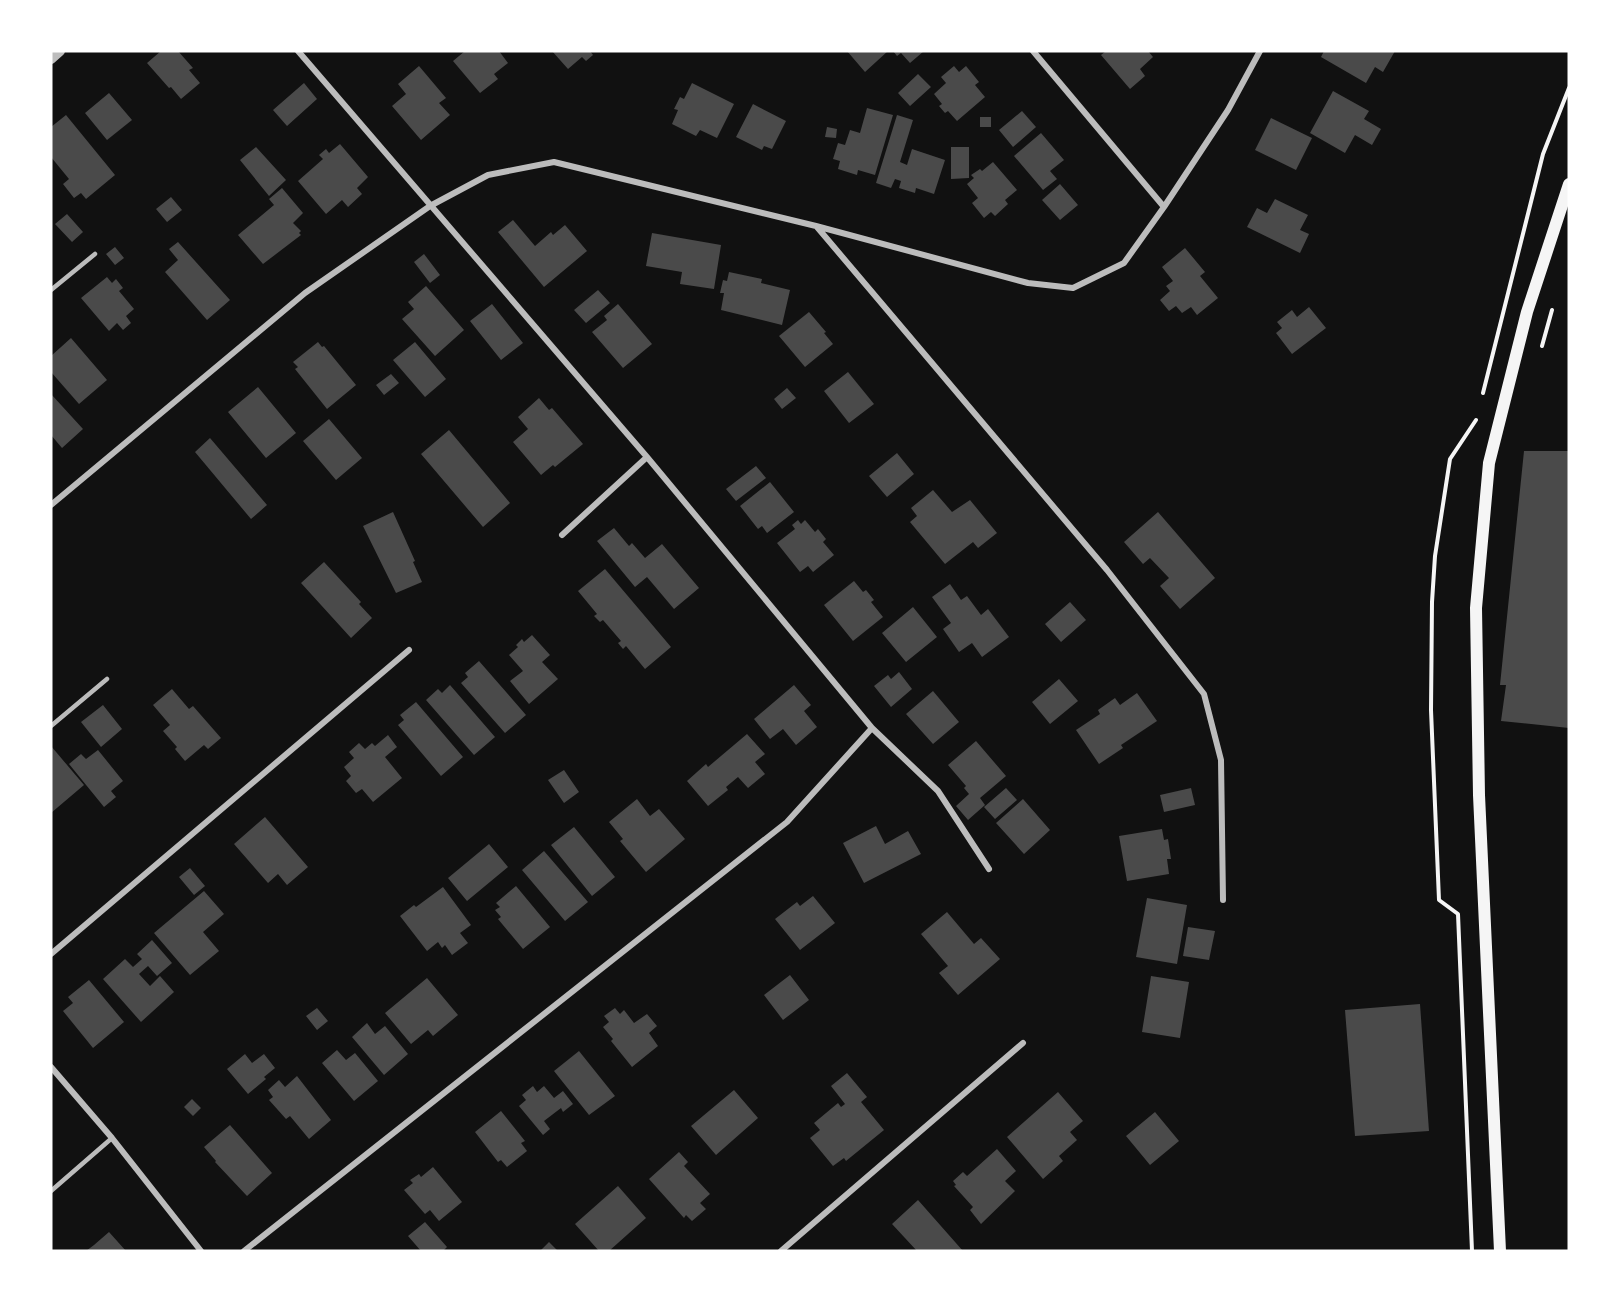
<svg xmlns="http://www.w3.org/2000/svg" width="1620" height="1302" font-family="'Source Sans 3',sans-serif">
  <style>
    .building { fill: #4a4a4a }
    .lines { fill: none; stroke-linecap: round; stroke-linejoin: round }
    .path { stroke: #f5f5f5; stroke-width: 4 }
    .service { stroke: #bcbcbc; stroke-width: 4.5 }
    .minor { stroke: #bcbcbc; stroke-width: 6 }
    .tertiary { stroke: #bcbcbc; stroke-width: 10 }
    .secondary { stroke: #f5f5f5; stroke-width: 12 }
  </style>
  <rect width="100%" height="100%" fill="#111"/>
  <path class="building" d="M161 51H178L193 68 189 70 200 83 181 99 171 87 169 88 147 63Z
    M465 51H499L508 63 494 74 498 79 480 93 453 61Z
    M552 51H590L593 55 586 61 582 57 568 69Z
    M847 51H888L865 72Z
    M893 51H924L910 63 901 53 897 56Z
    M1106 51H1148L1153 57 1140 69 1145 76 1130 89 1101 55Z
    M1324 51H1395L1383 72 1375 67 1366 83 1321 57Z
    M419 66 446 98 439 103 450 115 421 140 392 106 406 94 398 84Z
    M954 66 959 72 966 66 979 82 975 85 985 97 957 121 948 111 945 113 939 106 942 104 934 94 946 83 941 77Z
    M918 74 931 87 910 106 898 93Z
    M304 83 317 99 287 126 273 110Z
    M692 83 734 104 717 138 700 130 696 136 672 124 678 110 674 109 680 97 684 99Z
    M1333 91 1369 111 1364 119 1381 129 1372 145 1355 135 1345 153 1310 133Z
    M109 93 132 120 107 140 85 113Z
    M753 104 786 121 772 149 764 146 762 150 736 137Z
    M867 108 893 115 875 175 858 170 857 175 838 169 840 161 833 159 838 143 845 145 850 130 860 133Z
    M1022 111 1036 127 1013 147 999 130Z
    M66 115 115 175 86 199 81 193 74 198 63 184 69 179 51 157V127Z
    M897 115 913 120 900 162 907 165 912 149 945 160 934 194 916 188 915 193 899 188 901 181 895 179 891 188 876 183Z
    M980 117H991V127H980Z
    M1271 118 1312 138 1296 170 1255 150Z
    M827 127 837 129 836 138 825 137Z
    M1041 133 1064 160 1050 171 1057 179 1043 190 1014 156Z
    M340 144 368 177 357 188 362 194 348 207 342 200 326 214 298 181 323 159 319 155 326 149 329 153Z
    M256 147 286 180 269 196 240 160Z
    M951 147H969V178L951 179Z
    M993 162 1017 190 1005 200 1008 204 995 216 991 212 984 218 972 203 978 198 967 184 974 178 971 175 980 169 982 171Z
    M1060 184 1078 205 1060 220 1042 200Z
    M282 188 303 213 293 223 301 231 299 233 301 235 263 264 238 235 274 205 269 199Z
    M171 197 182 210 167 222 156 209Z
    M1275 199 1308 215 1300 230 1309 234 1300 253 1247 227 1257 208 1267 213Z
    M67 214 83 232 72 242 55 224Z
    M513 220 535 246 551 232 553 235 565 225 587 251 544 287 498 232Z
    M652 233 721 245 714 289 680 284 682 272 646 266Z
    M178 242 230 300 207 320 165 272 178 260 169 249Z
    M115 247 124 258 115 265 106 254Z
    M1185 248 1205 272 1200 276 1218 298 1197 315 1191 307 1182 313 1176 306 1169 311 1160 300 1170 291 1166 286 1173 281 1162 267Z
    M424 254 440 275 430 283 414 262Z
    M729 272 762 279 761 283 790 290 782 325 721 310 724 293H720L723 280 727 281Z
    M107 277 112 283 116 279 123 288 119 291 134 309 126 316 131 323 123 330 117 323 109 331 81 298Z
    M426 286 464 330 435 356 402 319 414 309 408 302Z
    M598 290 610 303 586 323 574 310Z
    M492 304 523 343 501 360 470 321Z
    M618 304 652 344 623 368 592 332 607 320 604 316Z
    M1309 307 1326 328 1292 354 1276 333 1282 328 1277 322 1292 310 1297 317Z
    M809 312 826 332 824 333 833 344 805 367 779 336Z
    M71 338 107 380 79 404 51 372V356Z
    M318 342 322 347 324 346 356 385 327 409 295 369 298 367 293 362Z
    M415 342 446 379 425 397 393 360Z
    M848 372 874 404 849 423 824 391Z
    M391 374 399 383 384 395 376 385Z
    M258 387 296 433 266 458 228 412Z
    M787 388 796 398 782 409 774 399Z
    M51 394 83 429 62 448 51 435Z
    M539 398 549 410 552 408 583 444 555 467 553 465 541 475 513 442 528 429 518 417Z
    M329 419 362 458 336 480 303 441Z
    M449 430 510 503 483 527 421 454Z
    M210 438 267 505 251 519 195 452Z
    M1524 451H1569V728L1501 721 1506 685H1500Z
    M897 453 914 474 887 497 869 476Z
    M756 466 766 478 736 501 726 489Z
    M770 482 794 512 767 533 762 526 758 529 740 506Z
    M933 490 952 512 970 500 997 533 978 548 973 542 945 564 910 522 917 516 911 508Z
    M393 512 415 561 413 562 422 582 396 593 363 526Z
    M1158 512 1215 578 1180 609 1160 586 1169 578 1150 558 1143 564 1124 542Z
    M798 520 801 524 805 520 815 532 818 529 826 539 823 542 834 555 813 572 808 566 800 572 777 543 795 529 792 525Z
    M614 528 629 546 632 543 645 558 662 544 699 588 674 609 647 577 635 587 597 541Z
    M324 562 361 602 359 604 372 618 351 638 301 583Z
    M605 569 671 647 645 669 626 646 623 649 618 643 621 641 603 620 600 622 594 616 597 614 578 591Z
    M854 581 863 592 866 590 874 600 871 602 883 617 853 641 824 605Z
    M950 584 961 600 967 596 981 615 988 609 1009 637 982 657 972 643 959 652 943 629 951 623 932 597Z
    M1070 602 1086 620 1061 642 1045 624Z
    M913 607 937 637 906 662 882 633Z
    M532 635 550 655 542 662 558 679 529 704 510 681 523 671 509 655 518 647 516 645 522 639 524 642Z
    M479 661 526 715 505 733 461 683 468 677 465 673Z
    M899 672 912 689 891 707 874 686 888 675 891 679Z
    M1059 679 1078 701 1050 724 1032 702Z
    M450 685 495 737 474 755 426 700 438 689 442 693Z
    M794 685 811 705 804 711 817 727 796 745 783 729 770 739 754 719Z
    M172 689 189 709 193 706 221 738 208 749 204 745 185 761 175 749 177 747 163 731 170 725 153 705Z
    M933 691 959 722 933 744 906 714Z
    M1137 693 1157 721 1121 745 1123 748 1099 764 1076 730 1100 714 1098 710 1115 698 1120 705Z
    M416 702 463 757 441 776 398 725 404 720 400 715Z
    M103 705 122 729 101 747 81 722Z
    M747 734 765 754 755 762 765 774 748 788 738 777 726 787 728 790 708 806 687 781 706 764 708 767Z
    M388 735 397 747 385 757 402 778 373 802 362 789 356 793 346 781 351 776 344 767 354 758 349 752 359 743 365 749 372 743 375 746Z
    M976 741 1006 776 980 798 985 805 968 820 956 806 969 794 964 788 966 786 948 765Z
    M51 746 84 785 51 813Z
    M98 750 123 781 111 791 116 797 104 807 69 764 81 754 86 759Z
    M564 770 579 792 564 803 548 780Z
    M1006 788 1017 800 995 819 984 807Z
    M1191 788 1195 805 1164 812 1160 795Z
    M637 799 650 816 659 809 685 839 646 872 620 841 623 839 609 822Z
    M1023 799 1050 830 1024 854 996 823Z
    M265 817 308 867 287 885 278 874 268 883 234 844Z
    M876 826 885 844 908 831 921 854 864 883 843 843Z
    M574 827 615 877 592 896 551 845Z
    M1162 829 1164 840 1168 839 1171 859H1167L1169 874 1127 881 1119 836Z
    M489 844 508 867 467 901 448 878Z
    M544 851 588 902 565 921 522 870Z
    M190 868 205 886 194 895 179 877Z
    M516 886 550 927 523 949 498 919 501 917 495 910 500 907 496 903Z
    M443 887 471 925 460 933 468 943 452 955 445 945 442 948 438 942 427 951 400 916 414 905 416 907Z
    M204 891 224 914 203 932 219 951 190 975 154 933Z
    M813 896 835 923 800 950 775 919 797 902 800 906Z
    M1147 898 1187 905 1177 964 1136 957Z
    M947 912 974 944 981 938 1000 959 958 995 939 973 948 966 921 934Z
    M1188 927 1215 931 1209 960 1183 956Z
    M152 940 172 963 157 976 148 966 139 974 150 986 160 976 174 992 141 1022 103 979 125 959 133 967 142 959 137 954Z
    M790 975 809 1000 783 1020 764 995Z
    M1151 976 1189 982 1180 1038 1142 1032Z
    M427 978 458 1015 433 1036 428 1030 411 1044 385 1013Z
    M89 980 124 1022 93 1048 63 1011 73 1003 68 997Z
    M1420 1004 1429 1131 1355 1136 1345 1010Z
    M317 1008 328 1021 317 1030 306 1016Z
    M615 1008 620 1014 624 1010 634 1023 647 1014 657 1026 649 1033 658 1046 632 1067 611 1041 613 1039 603 1027 609 1022 604 1016Z
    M367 1023 375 1034 385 1026 408 1054 384 1075 352 1037Z
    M337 1050 346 1060 355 1053 378 1081 354 1101 322 1063Z
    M579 1051 615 1096 589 1115 554 1071Z
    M245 1054 252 1063 264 1054 275 1068 264 1077 266 1079 248 1094 227 1069Z
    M847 1073 867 1097 861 1102 884 1130 846 1161 844 1158 833 1166 810 1138 820 1130 814 1123 838 1103 841 1107 845 1104 831 1086Z
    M297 1076 331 1120 309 1139 290 1116 286 1119 269 1100 273 1097 268 1090 279 1080 285 1087Z
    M533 1086 537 1092 544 1086 554 1098 563 1091 573 1104 563 1112 561 1108 544 1121 550 1129 543 1135 519 1106 526 1100 522 1095Z
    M734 1090 758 1118 716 1155 691 1126Z
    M1058 1092 1083 1121 1070 1132 1077 1140 1059 1156 1063 1161 1043 1179 1007 1137Z
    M192 1099 201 1108 193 1116 184 1107Z
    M501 1111 525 1141 521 1143 527 1151 507 1167 501 1160 498 1162 475 1132Z
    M1155 1112 1179 1141 1150 1165 1126 1136Z
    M230 1125 272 1173 247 1196 215 1162 216 1161 204 1147Z
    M997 1149 1016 1171 1005 1181 1015 1191 981 1224 970 1210 973 1207 954 1186 956 1185 953 1181 963 1172 967 1176Z
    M679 1152 688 1162 684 1166 710 1194 700 1203 706 1209 692 1221 686 1215 684 1218 649 1179Z
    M433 1167 462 1202 439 1221 430 1210 425 1214 404 1190 413 1183 410 1180 419 1174 421 1177Z
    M618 1186 646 1218 609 1251H599L575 1224Z
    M918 1200 963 1251H917L892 1224Z
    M425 1222 447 1247 443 1251H421L408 1236Z
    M109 1232 126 1251H86L94 1245Z
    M549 1242 558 1251H540Z"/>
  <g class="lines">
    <path class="path" d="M1542 346 1552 310
      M1483 393 1543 154 1569 88
      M1472 1251 1458 914 1439 900 1431 710 1432 602 1435 556 1450 459 1476 420"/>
    <path class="service" d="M51 290 95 254
      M51 726 107 679
      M51 1191 112 1138"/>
    <path class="minor" d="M298 51 647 457 872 728 938 791 989 869
      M1033 51 1164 207
      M817 227 1107 570 1204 694 1221 760 1223 900
      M51 505 305 293 430 206 488 175 554 162 816 226 1028 283 1073 288 1124 263 1164 207 1228 110 1260 51
      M562 535 647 457
      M51 954 409 650
      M51 1067 112 1138 201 1251
      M244 1251 787 822 872 728
      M781 1251 1023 1043"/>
    <path class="tertiary" d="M51 59 60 51"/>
    <path class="secondary" d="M1500 1251 1479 795 1476 608 1489 463 1527 312 1569 184"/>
  </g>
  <rect width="1620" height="1302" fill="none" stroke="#ffffff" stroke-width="105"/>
</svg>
